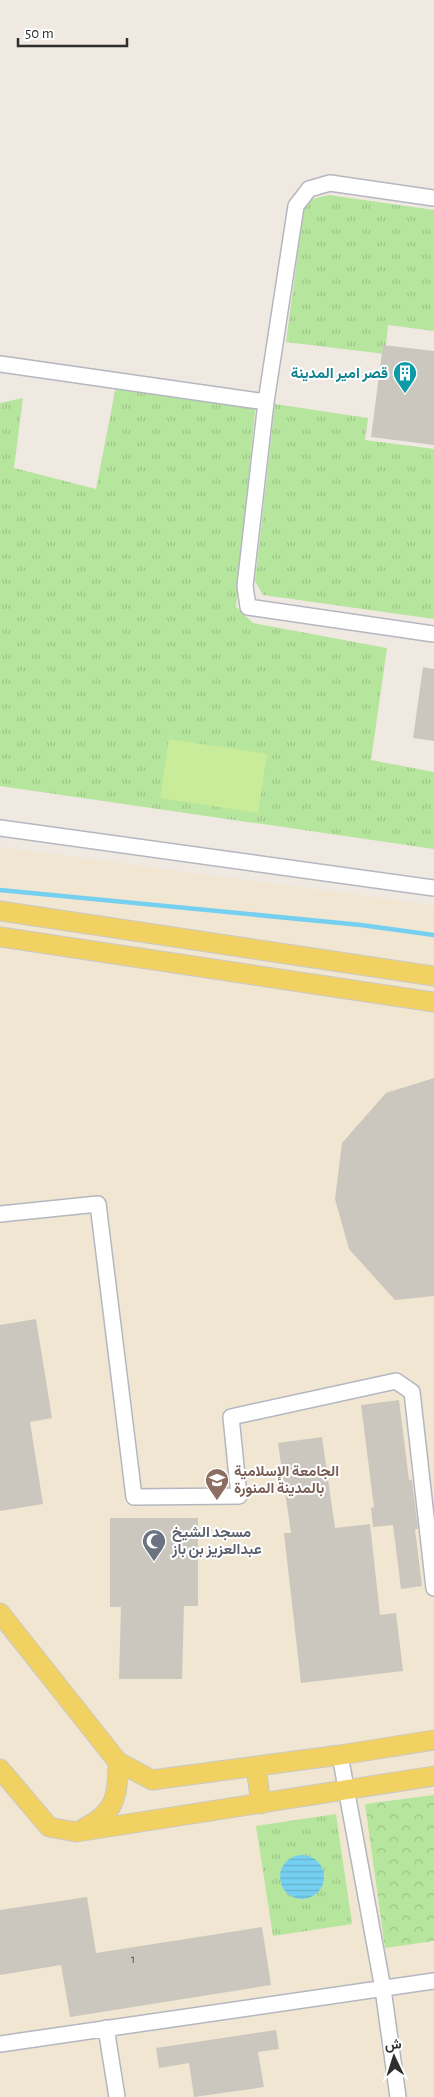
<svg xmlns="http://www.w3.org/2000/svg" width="434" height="2097" font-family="'Alegreya Sans',Vazirmatn,sans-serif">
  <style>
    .education { fill: #f0e6d1 }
    .grass { fill: url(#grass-tufts) }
    .forest { fill: url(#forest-crowns) }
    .pitch { fill: #c9ec9a }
    .water { fill: url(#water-rules) }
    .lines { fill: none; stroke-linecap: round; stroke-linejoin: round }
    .stream { stroke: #75cff0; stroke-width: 4.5 }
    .building { fill: #cbc7bf }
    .minor-casing { stroke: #b4b7c1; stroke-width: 18 }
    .major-casing { stroke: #c9c9c9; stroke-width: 21 }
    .minor { stroke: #fff; stroke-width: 15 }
    .major { stroke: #f2d163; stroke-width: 19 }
    .labels { text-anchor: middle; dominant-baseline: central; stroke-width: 4; stroke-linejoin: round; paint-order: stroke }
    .number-label { font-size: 12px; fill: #555452 }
    .culture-label { font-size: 15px; font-weight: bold; fill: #0d838f; stroke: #fff; text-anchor: end }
    .education-label { font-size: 15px; font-weight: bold; fill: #785e54; stroke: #fff; text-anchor: start }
    .worship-label { font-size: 15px; font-weight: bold; fill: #5b616d; stroke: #fff; text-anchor: start }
  </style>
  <defs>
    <pattern id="grass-tufts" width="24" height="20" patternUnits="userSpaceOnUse" patternTransform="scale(1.25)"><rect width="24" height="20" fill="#b6e59e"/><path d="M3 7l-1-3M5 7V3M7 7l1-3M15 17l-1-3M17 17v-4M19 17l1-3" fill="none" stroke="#9dc588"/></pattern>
    <pattern id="forest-crowns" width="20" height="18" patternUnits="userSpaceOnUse" patternTransform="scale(1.25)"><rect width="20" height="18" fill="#b6e59e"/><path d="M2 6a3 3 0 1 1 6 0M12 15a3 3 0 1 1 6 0" fill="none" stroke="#9dc588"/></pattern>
    <pattern id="water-rules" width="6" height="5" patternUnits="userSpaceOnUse" patternTransform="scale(1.25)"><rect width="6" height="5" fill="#75cff0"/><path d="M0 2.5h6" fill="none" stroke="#66b2ce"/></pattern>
  </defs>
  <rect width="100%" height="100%" fill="#efe9e1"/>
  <path class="education" d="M0 847 434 905V2097H0Z"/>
  <path class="grass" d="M329 195 434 210V331L388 325 385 354 286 342 304 208 308 200Z
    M116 386 256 401 236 607 253 623 387 648 371 760 434 772V849L0 786V403L23 398 14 468 96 489Z
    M275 404 368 418 365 440 434 449V619L263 595 255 581Z
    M336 1814 352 1924 273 1936 256 1826Z"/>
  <path class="forest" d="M434 1795V1941L385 1948 365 1804Z"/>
  <path class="pitch" d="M169 739 267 754 258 813 160 798Z"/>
  <path class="water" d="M280 1877a22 22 0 1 1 44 0a22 22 0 1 1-44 0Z"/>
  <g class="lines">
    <path class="stream" d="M0 890 361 925 434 935"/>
  </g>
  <path class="building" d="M383 345 434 351V445L371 437Z
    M423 667 434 669V741L413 738Z
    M434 1078V1296L395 1300 349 1249 335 1199 342 1143 386 1093Z
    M36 1319 52 1418 30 1422 43 1504 0 1511V1325Z
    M399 1400 409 1480H412L418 1529H415L422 1586 401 1589 393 1525 373 1527 371 1508 374 1507 361 1405Z
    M322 1437 335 1528 370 1524 380 1615 396 1613 403 1671 301 1683 284 1533H291L278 1443Z
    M110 1518H198V1606H184L182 1679H119L121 1607H110Z
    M87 1897 96 1953 262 1927 271 1985 70 2017 61 1965 0 1975V1910Z
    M276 2030 279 2049 258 2052 264 2087 194 2097 189 2063 159 2068 156 2048Z"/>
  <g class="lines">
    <g class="minor-casing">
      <path id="minor" d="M434 198 330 183 309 189 296 206 266 402 245 586 248 607 434 634
        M0 364 266 402
        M0 828 434 888
        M0 1214 98 1204 134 1497 239 1496 231 1417 396 1381 412 1392 434 1588
        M340 1755 383 1989 398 2097
        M106 2028 117 2097
        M0 2044 434 1981"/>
    </g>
    <g class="major-casing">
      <path id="major" d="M0 911 434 976
        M0 937 434 1002
        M0 1613 118 1762 152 1780 340 1755 434 1740
        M256 1767 261 1804
        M0 1769 49 1827 76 1832 434 1776
        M84 1828C116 1813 118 1795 118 1762"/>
    </g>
    <use href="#minor" class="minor"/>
    <use href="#major" class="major"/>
  </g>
  <defs>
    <g id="building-pin" transform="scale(1.25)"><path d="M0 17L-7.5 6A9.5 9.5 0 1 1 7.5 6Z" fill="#0f9aa8" stroke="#fff"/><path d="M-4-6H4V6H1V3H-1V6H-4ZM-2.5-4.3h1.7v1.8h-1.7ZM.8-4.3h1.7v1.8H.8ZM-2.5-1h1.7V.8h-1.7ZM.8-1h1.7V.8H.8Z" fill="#fff"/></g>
    <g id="university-pin" transform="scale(1.25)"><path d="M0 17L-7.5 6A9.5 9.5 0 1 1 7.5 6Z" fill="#8d6e63" stroke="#fff"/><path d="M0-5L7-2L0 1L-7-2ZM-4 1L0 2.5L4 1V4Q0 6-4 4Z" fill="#fff"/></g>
    <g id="mosque-pin" transform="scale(1.25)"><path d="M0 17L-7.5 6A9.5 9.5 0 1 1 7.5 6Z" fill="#6b7280" stroke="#fff"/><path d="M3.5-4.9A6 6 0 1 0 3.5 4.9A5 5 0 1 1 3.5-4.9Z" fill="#fff"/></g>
  </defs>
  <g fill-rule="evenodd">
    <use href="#building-pin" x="405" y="373"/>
    <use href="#university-pin" x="217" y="1480"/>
    <use href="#mosque-pin" x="154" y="1541"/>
  </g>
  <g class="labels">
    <g class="number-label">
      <text x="133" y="1959">1</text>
    </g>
    <g class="culture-label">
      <text x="388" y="373">قصر امير المدينة</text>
    </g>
    <g class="education-label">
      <text x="234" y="1471">الجامعة الإسلامية<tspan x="234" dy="17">بالمدينة المنورة</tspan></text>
    </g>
    <g class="worship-label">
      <text x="172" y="1532">مسجد الشيخ<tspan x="172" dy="17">عبدالعزيز بن باز</tspan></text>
    </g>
  </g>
  <g transform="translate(394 2057) rotate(356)" stroke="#ffffff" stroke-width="4" paint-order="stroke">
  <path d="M0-4L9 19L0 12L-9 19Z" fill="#2e2e2e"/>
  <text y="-8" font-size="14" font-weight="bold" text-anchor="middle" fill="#2e2e2e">ش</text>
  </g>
  <path d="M18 38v8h109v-8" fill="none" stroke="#2e2e2e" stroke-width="2.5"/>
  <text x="25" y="38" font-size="15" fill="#2e2e2e" stroke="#ffffff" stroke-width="4" paint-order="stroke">50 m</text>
</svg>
